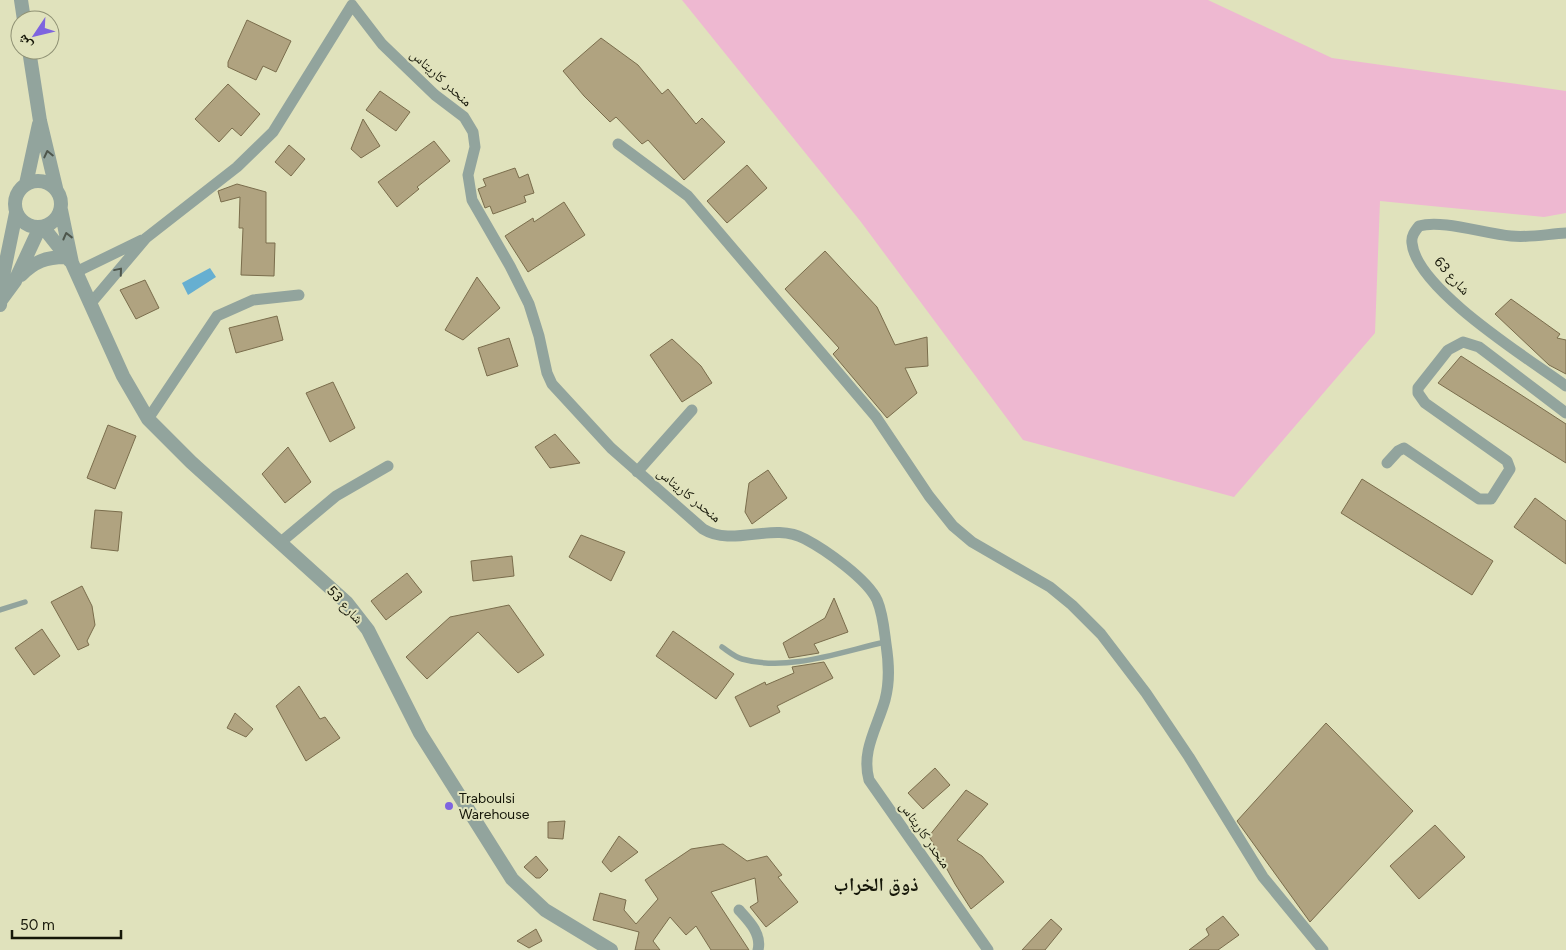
<svg xmlns="http://www.w3.org/2000/svg" width="1566" height="950" font-family="Figtree,'Noto Naskh Arabic',sans-serif">
  <style>
    .green { fill: #eeb8d1 }
    .water { fill: #66afd1 }
    .building { fill: #b0a380; stroke: #7a6d4c }
    .lines { fill: none; stroke-linecap: round; stroke-linejoin: round }
    .service { stroke: #92a49d; stroke-width: 5.5 }
    .minor { stroke: #92a49d; stroke-width: 11 }
    .tertiary { stroke: #92a49d; stroke-width: 14 }
    .oneway { stroke: #4e564c }
    .poi-dot { fill: #7e64df; stroke: #e0e2bc; stroke-width: 2 }
    .labels { text-anchor: middle; dominant-baseline: central; stroke-width: 4; stroke-linejoin: round; paint-order: stroke }
    .street-label { font-size: 14px; fill: #161709; stroke: #e0e2bc }
    .poi-label { font-size: 14px; fill: #161709; stroke: #e0e2bc; text-anchor: start }
    .district-label { font-size: 19px; font-weight: bold; fill: #161709; stroke: #e0e2bc }
  </style>
  <rect width="100%" height="100%" fill="#e0e2bc"/>
  <path class="green" d="M682 0H1208L1332 58 1566 91V213L1544 217 1380 201 1375 333 1234 497 1023 440 861 222Z"/>
  <path class="water" d="M210 268 216 277 188 295 182 283Z"/>
  <path class="building" d="M247 20 291 41 276 72 263 66 256 80 228 67V62Z
    M601 38 638 65 662 94 668 89 696 124 702 118 725 142 684 180 648 140 642 144 616 117 610 122 584 96 563 71Z
    M228 84 260 114 241 136 232 128 219 142 195 119Z
    M380 91 410 112 396 131 366 110Z
    M363 119 380 146 361 158 351 149Z
    M434 141 450 161 417 187 419 189 397 207 378 182Z
    M289 145 305 159 291 176 275 162Z
    M747 165 767 188 727 223 707 201Z
    M515 168 519 178 528 174 534 193 524 196 526 202 493 214 490 206 485 208 478 189 486 186 483 179Z
    M237 184 266 192V243H275L274 276 241 275 243 228H239L240 197 221 202 218 191Z
    M564 202 585 235 528 272 505 236 533 218 534 222Z
    M825 251 877 307 895 345 927 337 928 366 905 368 917 393 887 418 833 354 839 348 785 289Z
    M477 277 500 308 463 340 445 330Z
    M145 280 159 308 136 319 120 290Z
    M1511 299 1560 334 1557 338 1566 340V374L1549 365 1495 314Z
    M277 316 283 340 236 353 229 328Z
    M509 338 518 366 487 376 478 348Z
    M672 339 701 366 712 383 682 402 650 355Z
    M1461 356 1566 424V463L1438 383Z
    M333 382 355 428 330 442 306 393Z
    M108 425 136 436 115 489 87 478Z
    M555 434 580 463 550 468 535 447Z
    M288 447 311 482 285 503 262 474Z
    M768 470 787 498 752 524 745 512 749 483Z
    M1362 479 1493 561 1472 595 1341 513Z
    M1535 498 1566 521V564L1514 527Z
    M95 510 122 512 118 551 91 548Z
    M581 535 625 552 611 581 569 557Z
    M512 556 514 576 473 581 471 561Z
    M407 573 422 592 386 620 371 601Z
    M82 586 92 606 95 625 87 641 89 645 78 650 51 602Z
    M834 598 848 632 814 644 819 653 789 658 783 643 825 618Z
    M509 605 544 655 518 673 478 632 427 679 406 657 450 617Z
    M42 629 60 656 34 675 15 648Z
    M673 631 734 674 716 699 656 656Z
    M824 662 833 678 777 706 780 712 750 727 735 697 765 682 766 685 794 673 792 667Z
    M299 686 320 719 325 717 340 738 306 761 276 706Z
    M235 713 253 729 246 737 227 728Z
    M1326 723 1413 811 1310 922 1237 821Z
    M935 768 950 785 923 809 908 793Z
    M966 790 988 804 957 840 982 856 1004 882 971 909 955 884 929 836Z
    M565 821 563 839 548 838V822Z
    M1435 825 1465 857 1419 899 1390 866Z
    M619 836 638 852 611 872 602 862Z
    M723 844 747 861 767 856 782 875 778 877 798 902 766 927 750 907 758 902 755 878 711 892 749 950H711L696 926 686 935 670 917 653 941 660 950H635L639 932 593 920 600 893 626 900 624 910 636 924 658 899 645 880 691 849Z
    M536 856 548 870 540 878H536L524 867Z
    M1223 916 1239 935 1218 950H1189L1209 935 1206 929Z
    M1051 919 1062 929 1045 950H1022Z
    M536 929 542 941 529 948 517 941Z"/>
  <g class="lines">
    <path class="service" d="M0 610 25 602
      M722 647C728 651 735 657 742 659 788 672 840 652 885 642"/>
    <path class="minor" d="M618 144 688 196 876 417 929 496 953 526 972 542 1050 587 1072 605 1101 634 1146 693 1189 757 1263 877 1323 950
      M1566 233C1548 234 1529 238 1511 236 1485 234 1442 219 1419 226 1415 231 1411 236 1412 243 1416 289 1529 359 1566 386
      M76 272 142 240
      M91 303 146 238 237 167 273 132 352 5 382 44 435 95 464 117 473 132 475 147 468 175 472 200 510 266 529 304 539 336 547 373 552 384 611 448 703 529C734 548 772 521 805 539 826 550 867 579 877 600 883 614 884 629 886 644 889 664 890 681 885 700 877 728 861 751 869 780L988 950
      M148 419 217 316 253 300 299 295
      M1387 463 1398 451 1404 448 1479 499H1491L1510 469 1507 461 1425 403 1418 393V388L1448 350 1463 342 1479 347 1566 413
      M637 472 692 410
      M281 542 336 496 388 466
      M739 910C749 921 762 934 758 950"/>
    <path class="tertiary" d="M21 0 24 20
      M29 50 40 121 56 188
      M15 204a23 23 0 1 1 46 0a23 23 0 1 1-46 0Z
      M26 184 39 124
      M61 210 72 263 123 376 148 419 191 462 347 603 368 630 420 733 512 879 545 910 611 950
      M43 227 70 261
      M21 275C34 262 46 257 65 257
      M1 300 15 281 40 227
      M0 305 3 276 16 213"/>
  </g>
  <defs><path id="oneway-chevron" d="M-2-3.5L2.5 0L-2 3.5" fill="none" stroke-width="1.6" stroke-linecap="round" stroke-linejoin="round" transform="scale(1.25)"/></defs>
  <g class="oneway">
    <use href="#oneway-chevron" transform="translate(48 154) rotate(-103)"/>
    <use href="#oneway-chevron" transform="translate(67 236) rotate(-104)"/>
    <use href="#oneway-chevron" transform="translate(119 271) rotate(-50)"/>
  </g>
  <circle class="poi-dot" cx="449" cy="806" r="5"/>
  <g class="labels">
    <g class="street-label">
      <text transform="translate(441 78) rotate(42)">منحدر كاريتاس</text>
      <text transform="translate(1452 276) rotate(48)">شارع 63</text>
      <text transform="translate(689 495) rotate(39)">منحدر كاريتاس</text>
      <text transform="translate(345 605) rotate(47)">شارع 53</text>
      <text transform="translate(925 835) rotate(55)">منحدر كاريتاس</text>
    </g>
    <g class="poi-label">
      <text x="459" y="798">Traboulsi<tspan x="459" dy="16">Warehouse</tspan></text>
    </g>
    <g class="district-label">
      <text x="876" y="884">ذوق الخراب</text>
    </g>
  </g>
  <g transform="translate(35 35) rotate(235)"><circle r="24" fill="#e0e2bc" stroke="#8f9174"/>
  <path d="M0-4L9 19L0 12L-9 19Z" fill="#7e64df"/>
  <text y="-8" font-size="14" font-weight="bold" text-anchor="middle" fill="#161709">ش</text>
  </g>
  <path d="M12 930v8h109v-8" fill="none" stroke="#161709" stroke-width="2.5"/>
  <text x="20" y="930" font-size="15" fill="#161709" stroke="#e0e2bc" stroke-width="4" paint-order="stroke">50 m</text>
</svg>
